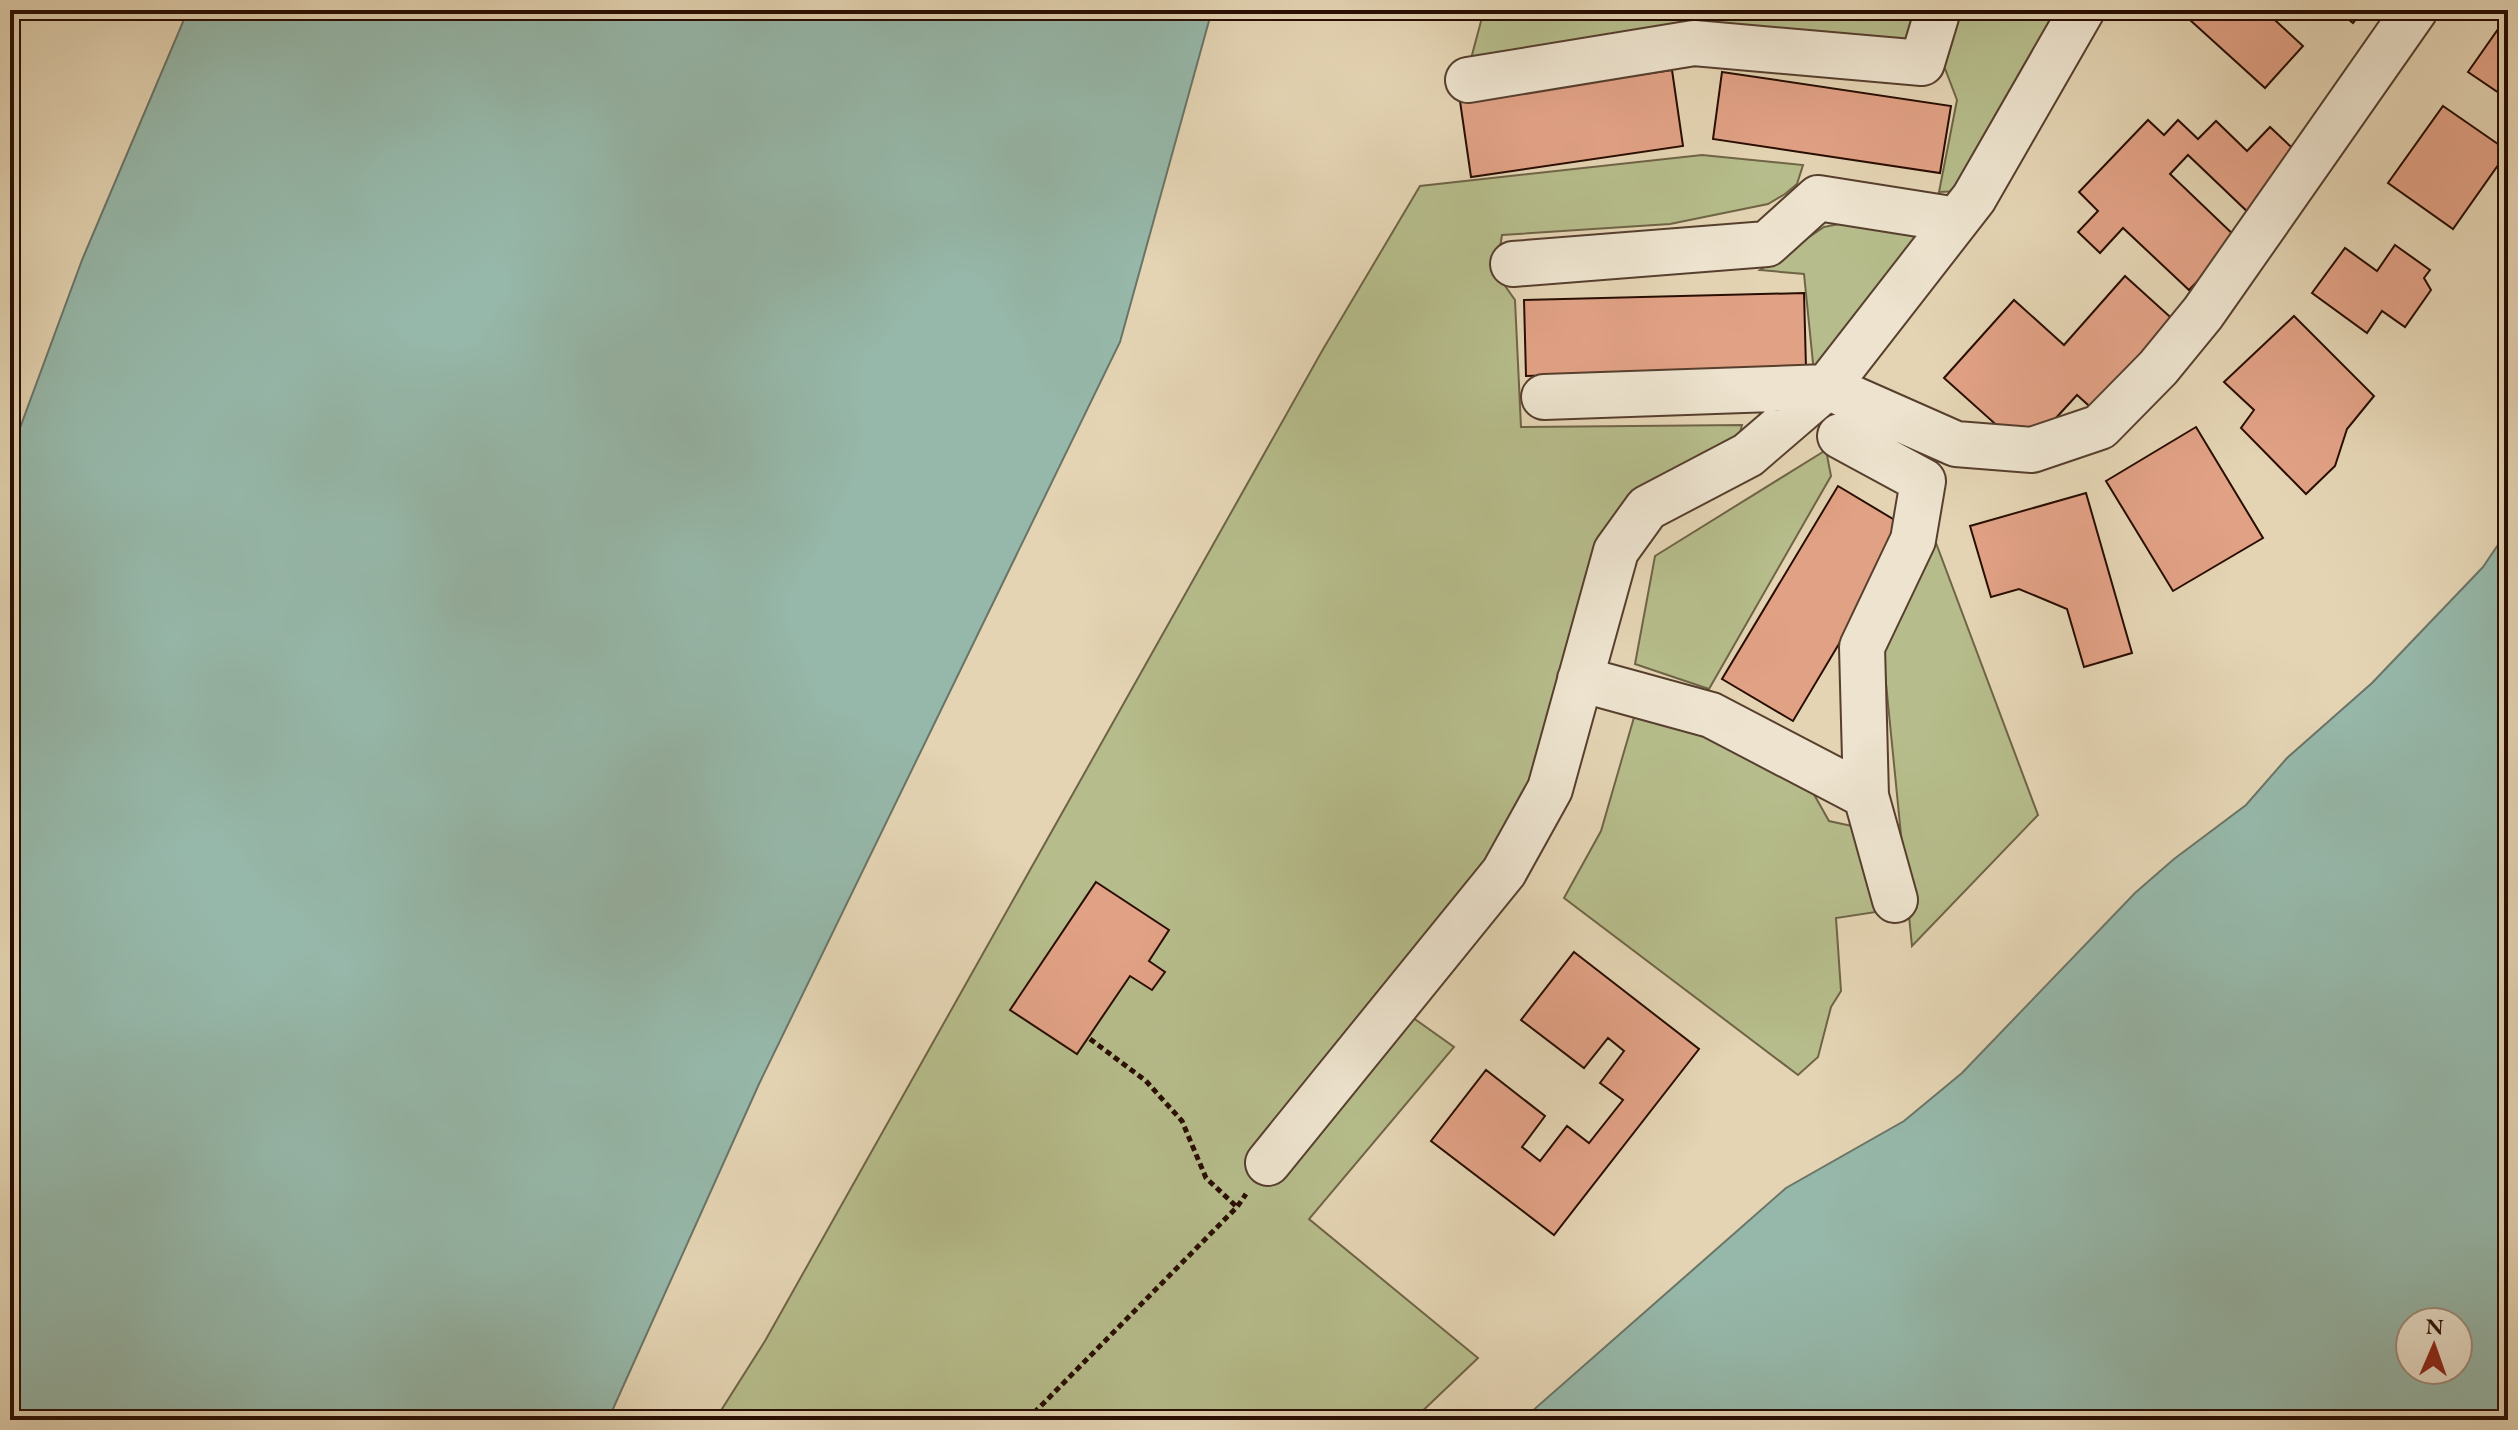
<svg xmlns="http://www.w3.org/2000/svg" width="2518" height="1430" font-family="'EB Garamond',serif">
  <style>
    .green { fill: #b6bc8b; stroke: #6f6446; stroke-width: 2 }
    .water { fill: #96b8aa; stroke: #6a7467; stroke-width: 2; fill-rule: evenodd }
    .building { fill: #e1a185; stroke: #280d02; stroke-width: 2 }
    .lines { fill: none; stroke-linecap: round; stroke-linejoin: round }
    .minor-casing { stroke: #573f2e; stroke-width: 48 }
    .path { stroke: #280d02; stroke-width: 5; stroke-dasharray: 6 4; stroke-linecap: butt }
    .minor { stroke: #ede3ce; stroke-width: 44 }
  </style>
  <rect width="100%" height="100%" fill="#e4d4b3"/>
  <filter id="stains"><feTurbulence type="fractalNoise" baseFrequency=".0025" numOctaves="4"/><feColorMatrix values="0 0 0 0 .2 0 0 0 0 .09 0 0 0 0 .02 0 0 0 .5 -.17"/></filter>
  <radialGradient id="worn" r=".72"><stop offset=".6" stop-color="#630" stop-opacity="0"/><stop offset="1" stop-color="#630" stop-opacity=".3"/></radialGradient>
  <path class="green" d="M1484 10H1911V27L1901 50 1468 70Z
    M1952 10H2047L2057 30 1962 191 1939 192 1957 100 1944 66Z
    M1702 155 1803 165 1797 184 1785 194 1768 204 1670 224 1502 235 1496 273 1515 300 1521 427 1742 425 1735 452 1636 509 1577 733 1538 857 1412 1017 1454 1047 1309 1219 1478 1358 1413 1420H715L765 1341 1322 351 1420 186Z
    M1864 219 1909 225 1921 240 1814 373 1804 274 1760 270 1824 227Z
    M1826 450 1831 476 1709 689 1635 664 1655 556Z
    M1927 519 2038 815 1912 946 1881 633Z
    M1637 707 1802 773 1829 821 1866 829 1876 912 1836 918 1841 991 1831 1007 1818 1057 1798 1075 1564 898 1601 831Z"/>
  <path class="water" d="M188 10H1212L1120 342 759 1084 608 1420H10V455L82 260Z
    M2508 530V1420H1522L1786 1188 1904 1121 1962 1073 2135 893 2174 859 2246 805 2287 758 2372 683 2483 567ZM2410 1322H2458V1370H2410Z"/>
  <path class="building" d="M2179 10H2264L2303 46 2265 88Z
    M2337 10H2363L2353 23Z
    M2508 15V99L2468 72Z
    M1672 70 1683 146 1471 177 1460 101Z
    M1722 72 1951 106 1940 173 1713 139Z
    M2443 106 2508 151 2453 229 2388 183Z
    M2148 120 2164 135 2178 120 2198 139 2216 121 2247 151 2270 127 2305 160 2252 216 2188 155 2170 174 2238 239 2189 290 2123 228 2100 253 2078 232 2098 211 2079 192Z
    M2395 245 2430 270 2424 278 2431 290 2405 327 2382 311 2367 333 2312 293 2345 248 2377 271Z
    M2125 276 2178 324 2097 413 2077 395 2044 431 2012 439 1944 378 2014 300 2064 345Z
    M1804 293 1806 368 1526 376 1524 300Z
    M2294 316 2374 396 2347 429 2335 466 2306 494 2241 428 2254 410 2224 382Z
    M2196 427 2263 538 2173 591 2106 481Z
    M1838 486 1908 528 1793 721 1722 679Z
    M2086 493 2132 653 2084 667 2067 609 2019 589 1991 597 1970 526Z
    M1096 882 1169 930 1149 961 1165 972 1152 990 1130 976 1077 1054 1010 1010Z
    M1574 952 1699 1049 1554 1235 1431 1141 1486 1070 1545 1116 1522 1147 1540 1161 1567 1126 1589 1143 1623 1100 1600 1083 1624 1051 1608 1038 1584 1068 1521 1020Z"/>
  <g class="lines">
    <g class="minor-casing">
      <path id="minor" d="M1468 80 1694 43 1922 63 1938 10
        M1513 264 1767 244 1818 198 1957 220
        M1544 397 1827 387 1956 444 2032 450 2100 427 2158 368 2203 313 2415 10
        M1580 679 1711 715 1866 796 1862 647 1913 540 1923 481 1840 436
        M1866 796 1895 900
        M1268 1163 1504 872 1550 789 1616 551 1647 508 1748 455 1827 387 1974 198 2082 10"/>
    </g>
    <path class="path" d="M1090 1039 1146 1081 1182 1121 1206 1178 1237 1207
      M1027 1420 1237 1207 1246 1194"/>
    <use href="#minor" class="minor"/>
  </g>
  <rect width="2518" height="1430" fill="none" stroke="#e4d4b3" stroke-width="40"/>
  <rect x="12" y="12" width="2494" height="1406" fill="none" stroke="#280d02" stroke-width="4"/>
  <rect x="20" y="20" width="2478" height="1390" fill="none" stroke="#280d02" stroke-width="2"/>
  <g transform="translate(2434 1346) rotate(2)"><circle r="38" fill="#ede3ce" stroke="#9e8d7c" stroke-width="2"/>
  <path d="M0-6L14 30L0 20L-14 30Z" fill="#8f2418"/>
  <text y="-12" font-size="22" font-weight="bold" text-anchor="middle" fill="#280d02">N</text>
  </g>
  <rect width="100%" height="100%" filter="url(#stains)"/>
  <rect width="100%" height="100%" fill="url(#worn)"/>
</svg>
